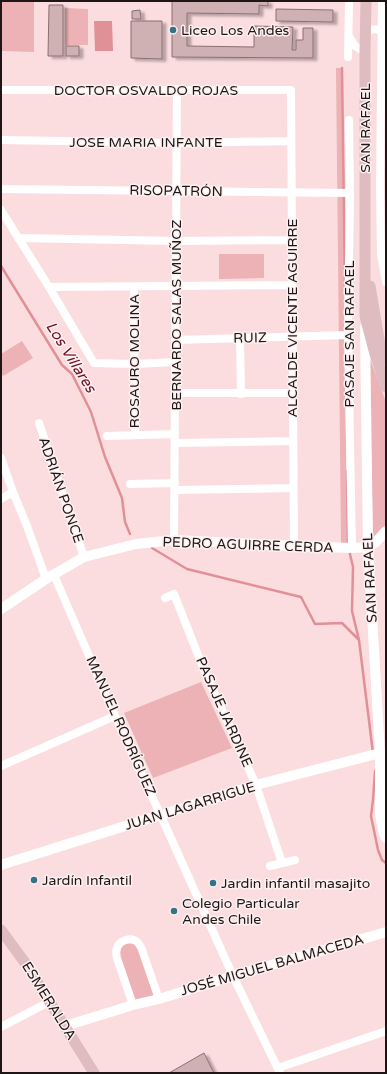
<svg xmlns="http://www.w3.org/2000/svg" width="387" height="1074" font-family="'Varela Round',sans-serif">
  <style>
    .green { fill: #ecb2b6 }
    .water { fill: #e09097 }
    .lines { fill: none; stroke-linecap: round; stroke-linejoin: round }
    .stream { stroke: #e09097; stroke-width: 2.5 }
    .building { fill: #cfb1b3; stroke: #8a6f71; filter: url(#shadow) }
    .minor { stroke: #fff; stroke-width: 8 }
    .tertiary { stroke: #fff; stroke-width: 10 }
    .secondary { stroke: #debcc0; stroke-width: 11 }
    .poi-dot { fill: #347288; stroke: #fcf0f0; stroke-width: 1.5 }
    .labels { text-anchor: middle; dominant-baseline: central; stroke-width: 3; stroke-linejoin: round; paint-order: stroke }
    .poi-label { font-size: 14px; fill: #1f1516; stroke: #fcf0f0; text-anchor: start }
    .street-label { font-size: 14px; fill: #1f1516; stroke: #fcf0f0 }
    .water-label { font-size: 15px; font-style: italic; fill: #6e0f26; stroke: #fcf0f0 }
  </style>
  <defs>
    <filter id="shadow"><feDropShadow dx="4" dy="2.5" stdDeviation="1" flood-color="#0004"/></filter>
  </defs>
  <rect width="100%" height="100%" fill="#fcdddf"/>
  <path class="green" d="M1 1H34V52L1 51Z
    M65 8 88 9V45H65Z
    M336 68H342L347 543H341Z
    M219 254H264V278L219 279Z
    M22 341 33 358 3 376 1 372V354Z
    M369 356 386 402V526L373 540Z
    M201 682 232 748 153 778 124 713Z
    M136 943 157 998 134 1003 119 958 122 944Z"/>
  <path class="water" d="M94 21H112L113 51H95Z"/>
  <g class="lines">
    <path class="stream" d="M342 68 345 290
      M1 266 62 365 72 374 91 412 105 457 122 498 125 522 130 534
      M347 471 348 546
      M152 548 187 569 301 597 315 624 342 623 359 640 373 753
      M349 550 353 567 352 611 359 640
      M375 771 373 800 371 816 378 850 382 860 386 863"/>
  </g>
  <path class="building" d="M172 1H268V6L259 5V14L187 13V46L254 47V26L293 27 292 50H296V40H303V28H313V58L172 57Z
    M49 5H63V56H48Z
    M276 9 333 10V22L276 21Z
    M140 10 141 19H132V11Z
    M131 21H162V59L131 58Z
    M66 46H79V56H66Z
    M204 1053 214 1073H169Z"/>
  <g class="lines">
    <path class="minor" d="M382 1 380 187 381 254 386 282
      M365 30 386 29
      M349 36 355 46 365 52
      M348 57 349 1
      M1 90H291L294 546
      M349 120 350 193 348 335 352 548
      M1 140 176 143 291 141
      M1 189 350 193
      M1 210 49 287 94 363 134 364 175 362
      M18 238 176 241 292 240
      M49 287 292 285
      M134 287 135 435
      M240 338 241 394
      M175 340 348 335
      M175 393H293
      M39 423 84 557
      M107 436 175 434
      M175 443 293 441
      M1 458 13 492 27 526 46 579
      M130 484 175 483
      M175 490 293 488
      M1 499 13 492
      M174 540 177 89
      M54 575 115 716 161 816 233 976 280 1073
      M165 598 174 594 204 670 256 785 282 863
      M1 766 115 716
      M270 866 295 860
      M133 1005 117 958C116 954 116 951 117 948 119 941 128 938 134 940 137 941 139 944 141 947L159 999
      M1 1027 49 1002
      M278 1068 386 1031"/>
    <path class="tertiary" d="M365 327 368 547 380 753V814L383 831 386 838
      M1 609 46 579 84 557 136 544 174 540 294 546 352 548 368 547 375 543 386 531
      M1 865 256 785 380 753
      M65 1026 133 1005 159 999 233 976 386 932"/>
    <path class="secondary" d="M366 1 365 52V316L375 354 386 387
      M370 286 381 351 384 359
      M1 930 26 964 94 1073"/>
  </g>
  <g class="poi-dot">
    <circle cx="173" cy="30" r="4"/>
    <circle cx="34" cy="880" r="4"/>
    <circle cx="213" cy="883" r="4"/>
    <circle cx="174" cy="911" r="4"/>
  </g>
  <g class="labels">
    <g class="poi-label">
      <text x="181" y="30">Liceo Los Andes</text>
      <text x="42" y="880">Jardín Infantil</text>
      <text x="221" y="883">Jardin infantil masajito</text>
      <text x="182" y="903">Colegio Particular<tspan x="182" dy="16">Andes Chile</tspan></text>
    </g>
    <g class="street-label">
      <text x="146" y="90">DOCTOR OSVALDO ROJAS</text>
      <text transform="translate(365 128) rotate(-90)">SAN RAFAEL</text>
      <text x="146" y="142">JOSE MARIA INFANTE</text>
      <text transform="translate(176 191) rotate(1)">RISOPATRÓN</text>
      <text transform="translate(176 315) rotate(-90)">BERNARDO SALAS MUÑOZ</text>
      <text transform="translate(292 318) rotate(-90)">ALCALDE VICENTE AGUIRRE</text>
      <text transform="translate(349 334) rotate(-90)">PASAJE SAN RAFAEL</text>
      <text transform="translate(250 338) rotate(-1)">RUIZ</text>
      <text transform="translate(134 361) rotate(-90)">ROSAURO MOLINA</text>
      <text transform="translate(61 490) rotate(71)">ADRIÁN PONCE</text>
      <text transform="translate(248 545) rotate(2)">PEDRO AGUIRRE CERDA</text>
      <text transform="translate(370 578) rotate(-93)">SAN RAFAEL</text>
      <text transform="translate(224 712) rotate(66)">PASAJE JARDINE</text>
      <text transform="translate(121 726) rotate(66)">MANUEL RODRÍGUEZ</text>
      <text transform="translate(190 806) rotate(-17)">JUAN LAGARRIGUE</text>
      <text transform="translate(272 965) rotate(-16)">JOSÉ MIGUEL BALMACEDA</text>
      <text transform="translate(49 1001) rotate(58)">ESMERALDA</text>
    </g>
    <g class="water-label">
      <text transform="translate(71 357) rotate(58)">Los Villares</text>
    </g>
  </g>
  <rect width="387" height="1074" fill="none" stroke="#1f1516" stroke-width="4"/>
</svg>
